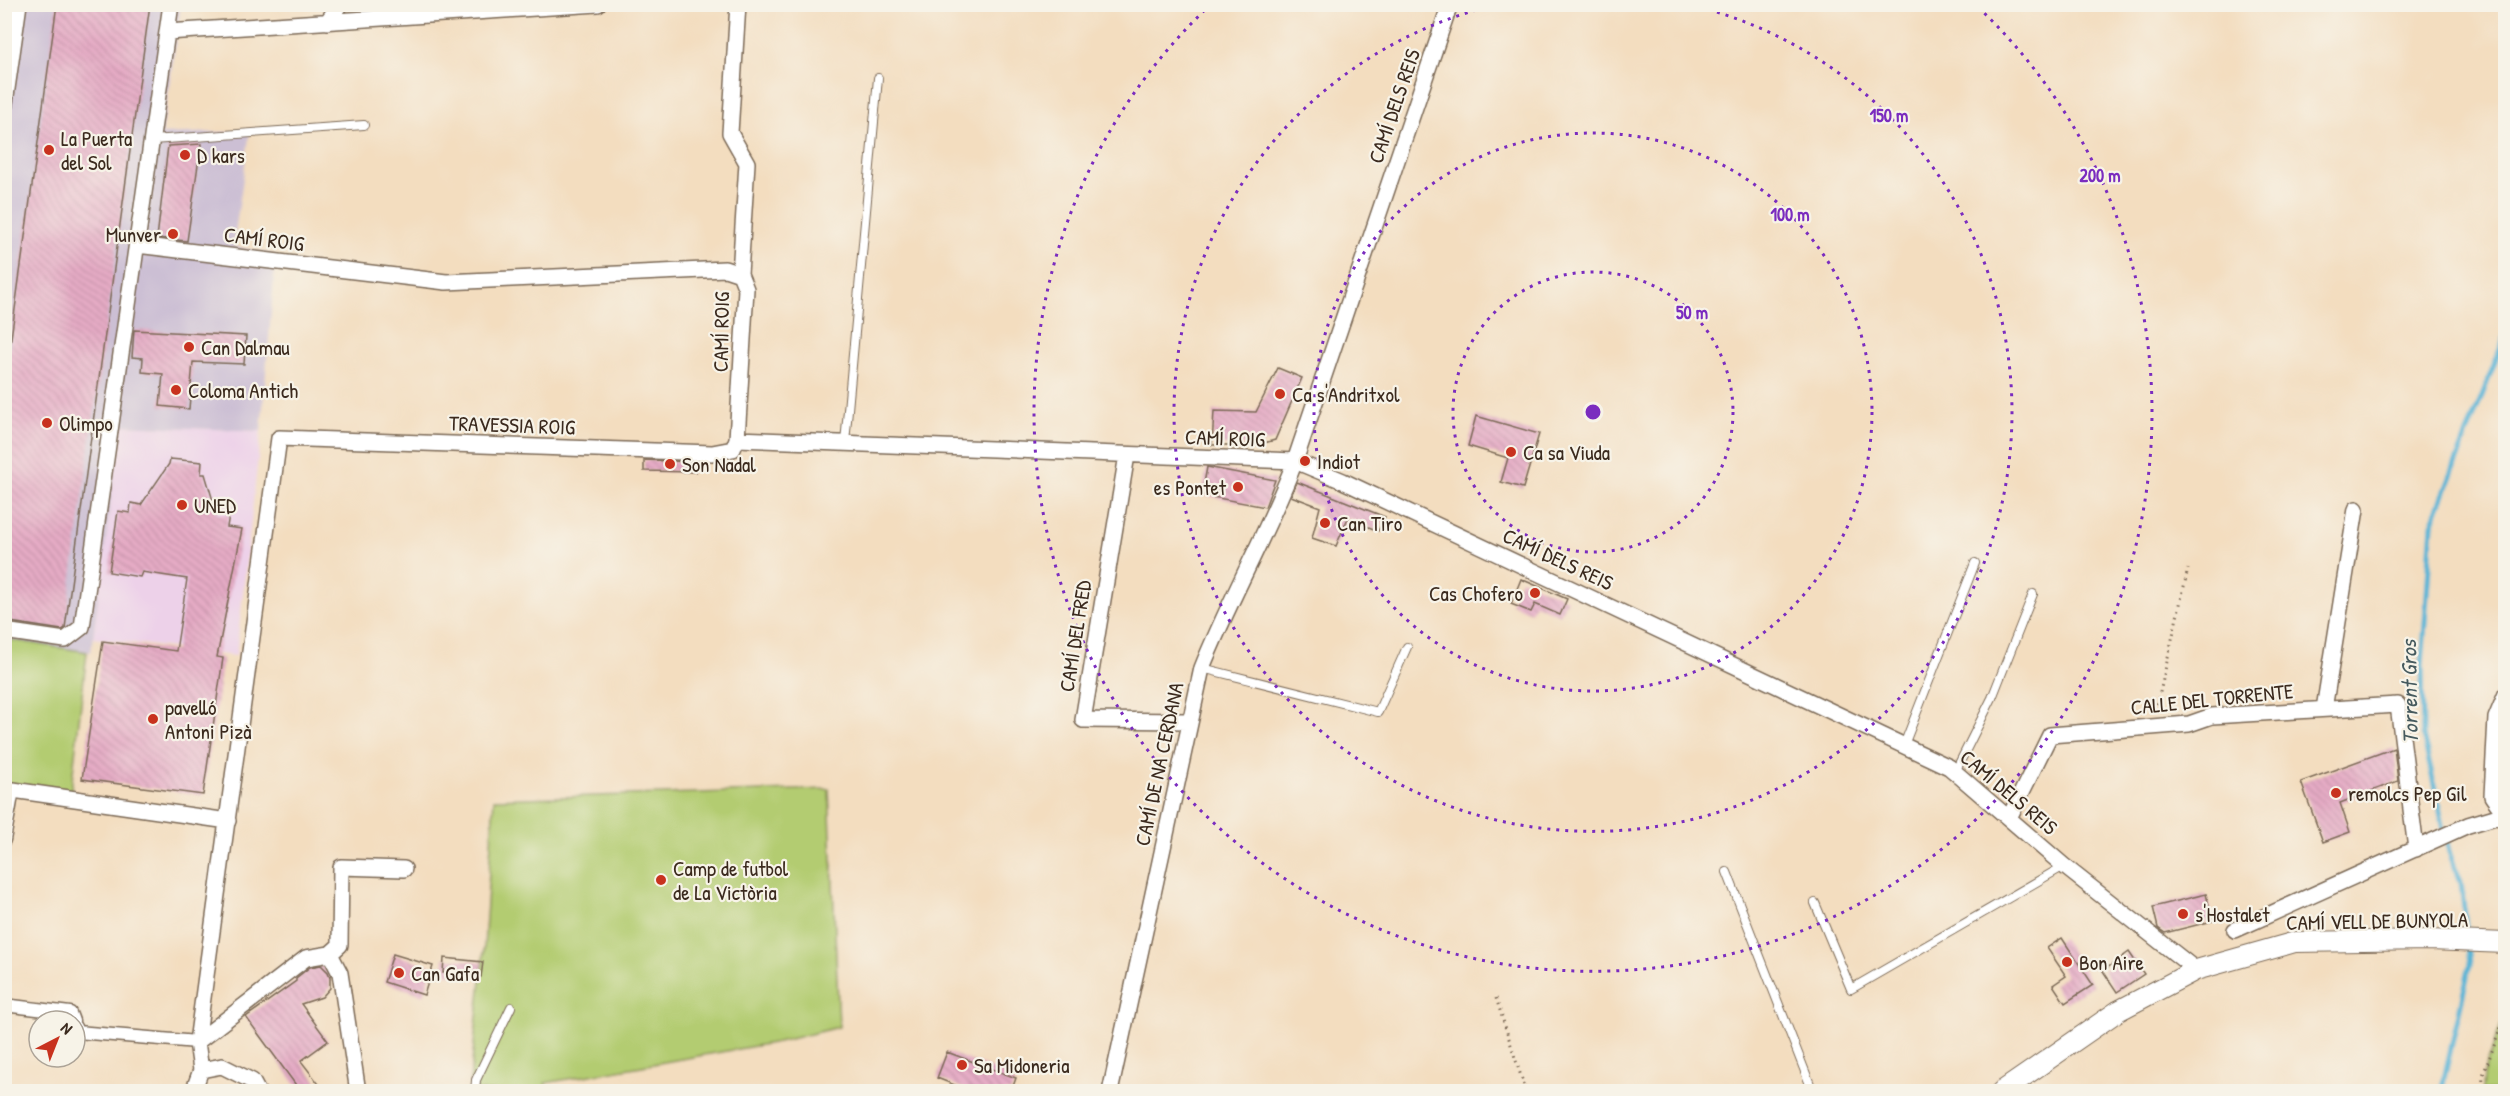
<svg xmlns="http://www.w3.org/2000/svg" width="2510" height="1096" font-family="'Patrick Hand',sans-serif">
  <style>
    .built { fill: #edd1e9 }
    .industrial { fill: #ccbfd4 }
    .park { fill: #b3cc71; stroke: #777b48; stroke-width: 1.5 }
    .lines { fill: none; stroke-linecap: round; stroke-linejoin: round }
    .stream { stroke: #59b4d6; stroke-width: 5 }
    .building { fill: url(#building-back-hatch) }
    .service-casing { stroke: #7b6956; stroke-width: 10 }
    .pedestrian-casing { stroke: #7b6956; stroke-width: 15 }
    .minor-casing { stroke: #7b6956; stroke-width: 18 }
    .tertiary-casing { stroke: #7b6956; stroke-width: 22 }
    .path { stroke: #7b6956; stroke-width: 3; stroke-dasharray: 1.5 4.5; stroke-linecap: butt }
    .service { stroke: #fff; stroke-width: 8 }
    .pedestrian { stroke: #fff; stroke-width: 12 }
    .minor { stroke: #fff; stroke-width: 15 }
    .tertiary { stroke: #fff; stroke-width: 20 }
    .ring { fill: none; stroke: #7b2cbf; stroke-width: 3; stroke-dasharray: 3 6 }
    .poi-dot { fill: #c8321e; stroke: #f7f3e8; stroke-width: 2 }
    .labels { text-anchor: middle; dominant-baseline: central; stroke-width: 4.5; stroke-linejoin: round; paint-order: stroke }
    .street-label { font-size: 21px; fill: #3b2a1e; stroke: #f7f3e8 }
    .poi-label { font-size: 21px; fill: #3b2a1e; stroke: #f7f3e8; text-anchor: start }
    .water-label { font-size: 22px; font-style: italic; fill: #465a5e; stroke: #f7f3e8 }
    .centre { fill: #7b2cbf; stroke: #f7f3e8; stroke-width: 3 }
    .ring-label { font-size: 18px; text-anchor: middle; font-weight: bold; fill: #7b2cbf; stroke: #f7f3e8; stroke-width: 4.5; stroke-linejoin: round; paint-order: stroke }
  </style>
  <defs>
    <pattern id="building-back-hatch" width="6" height="6" patternUnits="userSpaceOnUse" patternTransform="scale(1.5)"><rect width="6" height="6" fill="#e5abc5"/><path d="M-1 5l2 2M0 0l6 6M5-1l2 2" fill="none" stroke="#c593a9"/></pattern>
  </defs>
  <rect width="100%" height="100%" fill="#f7f3e8"/>
  <filter id="ink" filterUnits="userSpaceOnUse"><feTurbulence type="fractalNoise" baseFrequency=".0167" numOctaves="2"/><feDisplacementMap in="SourceGraphic" scale="12" xChannelSelector="R" yChannelSelector="G"/><feConvolveMatrix kernelMatrix="1 2 1 2 8 2 1 2 1" color-interpolation-filters="sRGB"/></filter>
  <filter id="wash" filterUnits="userSpaceOnUse"><feTurbulence type="fractalNoise" baseFrequency=".008" numOctaves="4" result="noise"/><feDisplacementMap in="SourceGraphic" scale="24" xChannelSelector="R" yChannelSelector="G"/><feGaussianBlur stdDeviation="1.35" result="paint"/><feColorMatrix in="noise" values="0 0 0 0 0 0 0 0 0 0 0 0 0 0 0 0 0 1.4 0 .05"/><feComposite in="paint" operator="in"/></filter>
  <g filter="url(#wash)">
    <rect width="100%" height="100%" fill="#f3ddbf"/>
    <path class="built" d="M121 425 261 431 236 656 93 638Z"/>
    <path class="industrial" d="M4 5H181L162 134 250 131 233 246 276 255 261 431 121 425 91 652 5 639Z"/>
    <path class="park" d="M5 639 87 652 70 798 13 790 5 840Z
      M829 789 839 1027 778 1042 545 1083 549 1088 518 1092 477 1091 476 1081H470L483 962 494 799Z
      M2505 1014V1091H2482L2483 1075Z"/>
    <g class="lines">
      <path class="stream" d="M2467 936 2461 882 2449 852 2423 735 2422 665 2432 524 2506 334
        M2441 1092 2470 964 2468 946"/>
    </g>
    <g id="blocks">
      <path class="building" d="M57 4H150L65 628 62 630 4 621V389Z
        M201 144 187 241 157 238 168 146Z
        M134 330 246 336 244 364 193 362 189 409 160 406 163 374 142 372 143 358 132 357Z
        M1278 368 1302 378 1275 440 1256 445H1212L1214 411 1256 412Z
        M1476 416 1539 434 1523 488 1501 482 1508 458 1468 446Z
        M170 459 202 462 201 474H205L217 514 229 515 227 527 242 529 217 657 223 658 203 795 82 779 103 641 176 651 187 579 142 572 140 577 109 572 118 511 130 513 131 503 141 505 169 464Z
        M644 460 695 462V472L644 471Z
        M1207 467 1275 480 1265 507 1202 495Z
        M1297 482 1385 517 1378 531 1348 518 1336 546 1312 538 1320 507 1291 496Z
        M1521 579 1567 599 1560 615 1535 604 1531 612 1511 604Z
        M2394 748 2398 781 2340 803 2350 832 2323 842 2301 782Z
        M2206 894 2213 921 2165 933 2158 928 2153 907Z
        M2062 938 2093 985 2065 1003 2053 985 2066 976 2047 948Z
        M2129 952 2144 974 2117 992 2103 971Z
        M393 954 433 966 424 995 384 982Z
        M444 958 483 962 481 977 443 973Z
        M321 965 328 972 330 977V988L322 997 301 1004 328 1041 301 1061 325 1092H301L246 1017 296 981V978L310 967Z
        M947 1052 1016 1078 1011 1092H972L937 1078Z"/>
    </g>
  </g>
  <g filter="url(#ink)">
    <use href="#blocks" fill-opacity="0" stroke="#7b6956" stroke-width="1.5"/>
    <g class="lines">
      <g class="service-casing">
        <path id="service" d="M152 140 364 125
          M845 443 878 78
          M1202 668 1378 712 1407 647
          M1904 745 1975 563
          M1955 772 1992 698 2033 594
          M1727 872 1813 1092
          M1815 903 1851 989 2064 866
          M475 1092 476 1080 511 1007"/>
      </g>
      <g class="pedestrian-casing">
        <path id="pedestrian" d="M4 840 13 790
          M4 1005 70 1013 73 1021
          M75 1027 77 1032 197 1042"/>
      </g>
      <g class="minor-casing">
        <path id="minor" d="M738 4 730 133 747 163 740 274
          M327 22 340 4
          M167 32 598 4
          M4 110 19 4
          M137 245 446 282 725 269 740 274 746 289 737 439 1295 461 1343 481 1949 767 2064 866 2196 970
          M1127 455 1083 720 1188 721
          M4 631 65 640 82 627 171 4
          M2506 694 2496 718 2492 796 2506 816
          M2324 709 2356 509
          M13 790 228 821
          M2009 818 2050 735 2189 724 2212 716 2398 705 2416 849
          M2235 930 2468 825 2495 817 2506 819
          M330 954 340 945 341 867 404 869
          M197 1042 306 958 330 954 340 973 358 1092
          M201 1070 197 1042 279 438 712 453 733 449 737 439
          M193 1092 201 1070 222 1066 252 1081 258 1092
          M1110 1092 1202 668C1230 598 1268 532 1295 461L1450 4"/>
      </g>
      <g class="tertiary-casing">
        <path id="tertiary" d="M2001 1092 2118 1011 2196 970 2295 942 2430 940 2506 943"/>
      </g>
      <path class="path" d="M2156 710 2188 569
        M1496 998 1526 1092
        M2482 1092 2483 1075 2506 1014"/>
      <use href="#service" class="service"/>
      <use href="#pedestrian" class="pedestrian"/>
      <use href="#minor" class="minor"/>
      <use href="#tertiary" class="tertiary"/>
    </g>
  </g>
  <g class="ring">
    <circle cx="1593" cy="412" r="140"/>
    <circle cx="1593" cy="412" r="279"/>
    <path d="M1691 5A419 419 0 1 1 1495 5"/>
    <path d="M1978 7A559 559 0 1 1 1208 7"/>
  </g>
  <g class="poi-dot">
    <circle cx="49" cy="150" r="6"/>
    <circle cx="185" cy="155" r="6"/>
    <circle cx="173" cy="234" r="6"/>
    <circle cx="189" cy="347" r="6"/>
    <circle cx="176" cy="390" r="6"/>
    <circle cx="1280" cy="394" r="6"/>
    <circle cx="47" cy="423" r="6"/>
    <circle cx="1511" cy="452" r="6"/>
    <circle cx="1305" cy="461" r="6"/>
    <circle cx="670" cy="464" r="6"/>
    <circle cx="1238" cy="487" r="6"/>
    <circle cx="182" cy="505" r="6"/>
    <circle cx="1325" cy="523" r="6"/>
    <circle cx="1535" cy="593" r="6"/>
    <circle cx="153" cy="719" r="6"/>
    <circle cx="2336" cy="793" r="6"/>
    <circle cx="661" cy="880" r="6"/>
    <circle cx="2183" cy="914" r="6"/>
    <circle cx="2067" cy="962" r="6"/>
    <circle cx="399" cy="973" r="6"/>
    <circle cx="962" cy="1065" r="6"/>
  </g>
  <g class="labels">
    <g class="street-label">
      <text transform="translate(1394 106) rotate(-71)">CAMÍ DELS REIS</text>
      <text transform="translate(264 239) rotate(7)">CAMÍ ROIG</text>
      <text transform="translate(721 332) rotate(-89)">CAMÍ ROIG</text>
      <text transform="translate(512 425) rotate(2)">TRAVESSIA ROIG</text>
      <text transform="translate(1225 438) rotate(2)">CAMÍ ROIG</text>
      <text transform="translate(1558 559) rotate(25)">CAMÍ DELS REIS</text>
      <text transform="translate(1075 636) rotate(-81)">CAMÍ DEL FRED</text>
      <text transform="translate(2212 699) rotate(-6)">CALLE DEL TORRENTE</text>
      <text transform="translate(1159 764) rotate(-78)">CAMÍ DE NA CERDANA</text>
      <text transform="translate(2009 792) rotate(40)">CAMÍ DELS REIS</text>
      <text transform="translate(2377 921) rotate(-1)">CAMÍ VELL DE BUNYOLA</text>
    </g>
    <g class="poi-label">
      <text x="61" y="138">La Puerta<tspan x="61" dy="24">del Sol</tspan></text>
      <text x="197" y="155">D kars</text>
      <text x="161" y="234" text-anchor="end">Munver</text>
      <text x="201" y="347">Can Dalmau</text>
      <text x="188" y="390">Coloma Antich</text>
      <text x="1292" y="394">Ca s'Andritxol</text>
      <text x="59" y="423">Olimpo</text>
      <text x="1523" y="452">Ca sa Viuda</text>
      <text x="1317" y="461">Indiot</text>
      <text x="682" y="464">Son Nadal</text>
      <text x="1226" y="487" text-anchor="end">es Pontet</text>
      <text x="194" y="505">UNED</text>
      <text x="1337" y="523">Can Tiro</text>
      <text x="1523" y="593" text-anchor="end">Cas Chofero</text>
      <text x="165" y="707">pavelló<tspan x="165" dy="24">Antoni Pizà</tspan></text>
      <text x="2348" y="793">remolcs Pep Gil</text>
      <text x="673" y="868">Camp de futbol<tspan x="673" dy="24">de La Victòria</tspan></text>
      <text x="2195" y="914">s'Hostalet</text>
      <text x="2079" y="962">Bon Aire</text>
      <text x="411" y="973">Can Gafa</text>
      <text x="974" y="1065">Sa Midoneria</text>
    </g>
    <g class="water-label">
      <text transform="translate(2409 692) rotate(-91)">Torrent Gros</text>
    </g>
  </g>
  <circle cx="1593" cy="412" r="9" class="centre"/>
  <g class="ring-label">
    <text x="1889" y="122">150 m</text>
    <text x="2100" y="182">200 m</text>
    <text x="1790" y="221">100 m</text>
    <text x="1692" y="319">50 m</text>
  </g>
  <rect width="2510" height="1096" fill="none" stroke="#f7f3e8" stroke-width="24"/>
  <g transform="translate(57 1039) rotate(42)"><circle r="28" fill="#f7f3e8" stroke="#aca397" stroke-width="1.5"/>
  <path d="M0-4.5L10 22L0 15L-10 22Z" fill="#c8321e"/>
  <text y="-9" font-size="16" font-weight="bold" text-anchor="middle" fill="#3b2a1e">N</text>
  </g>
</svg>
